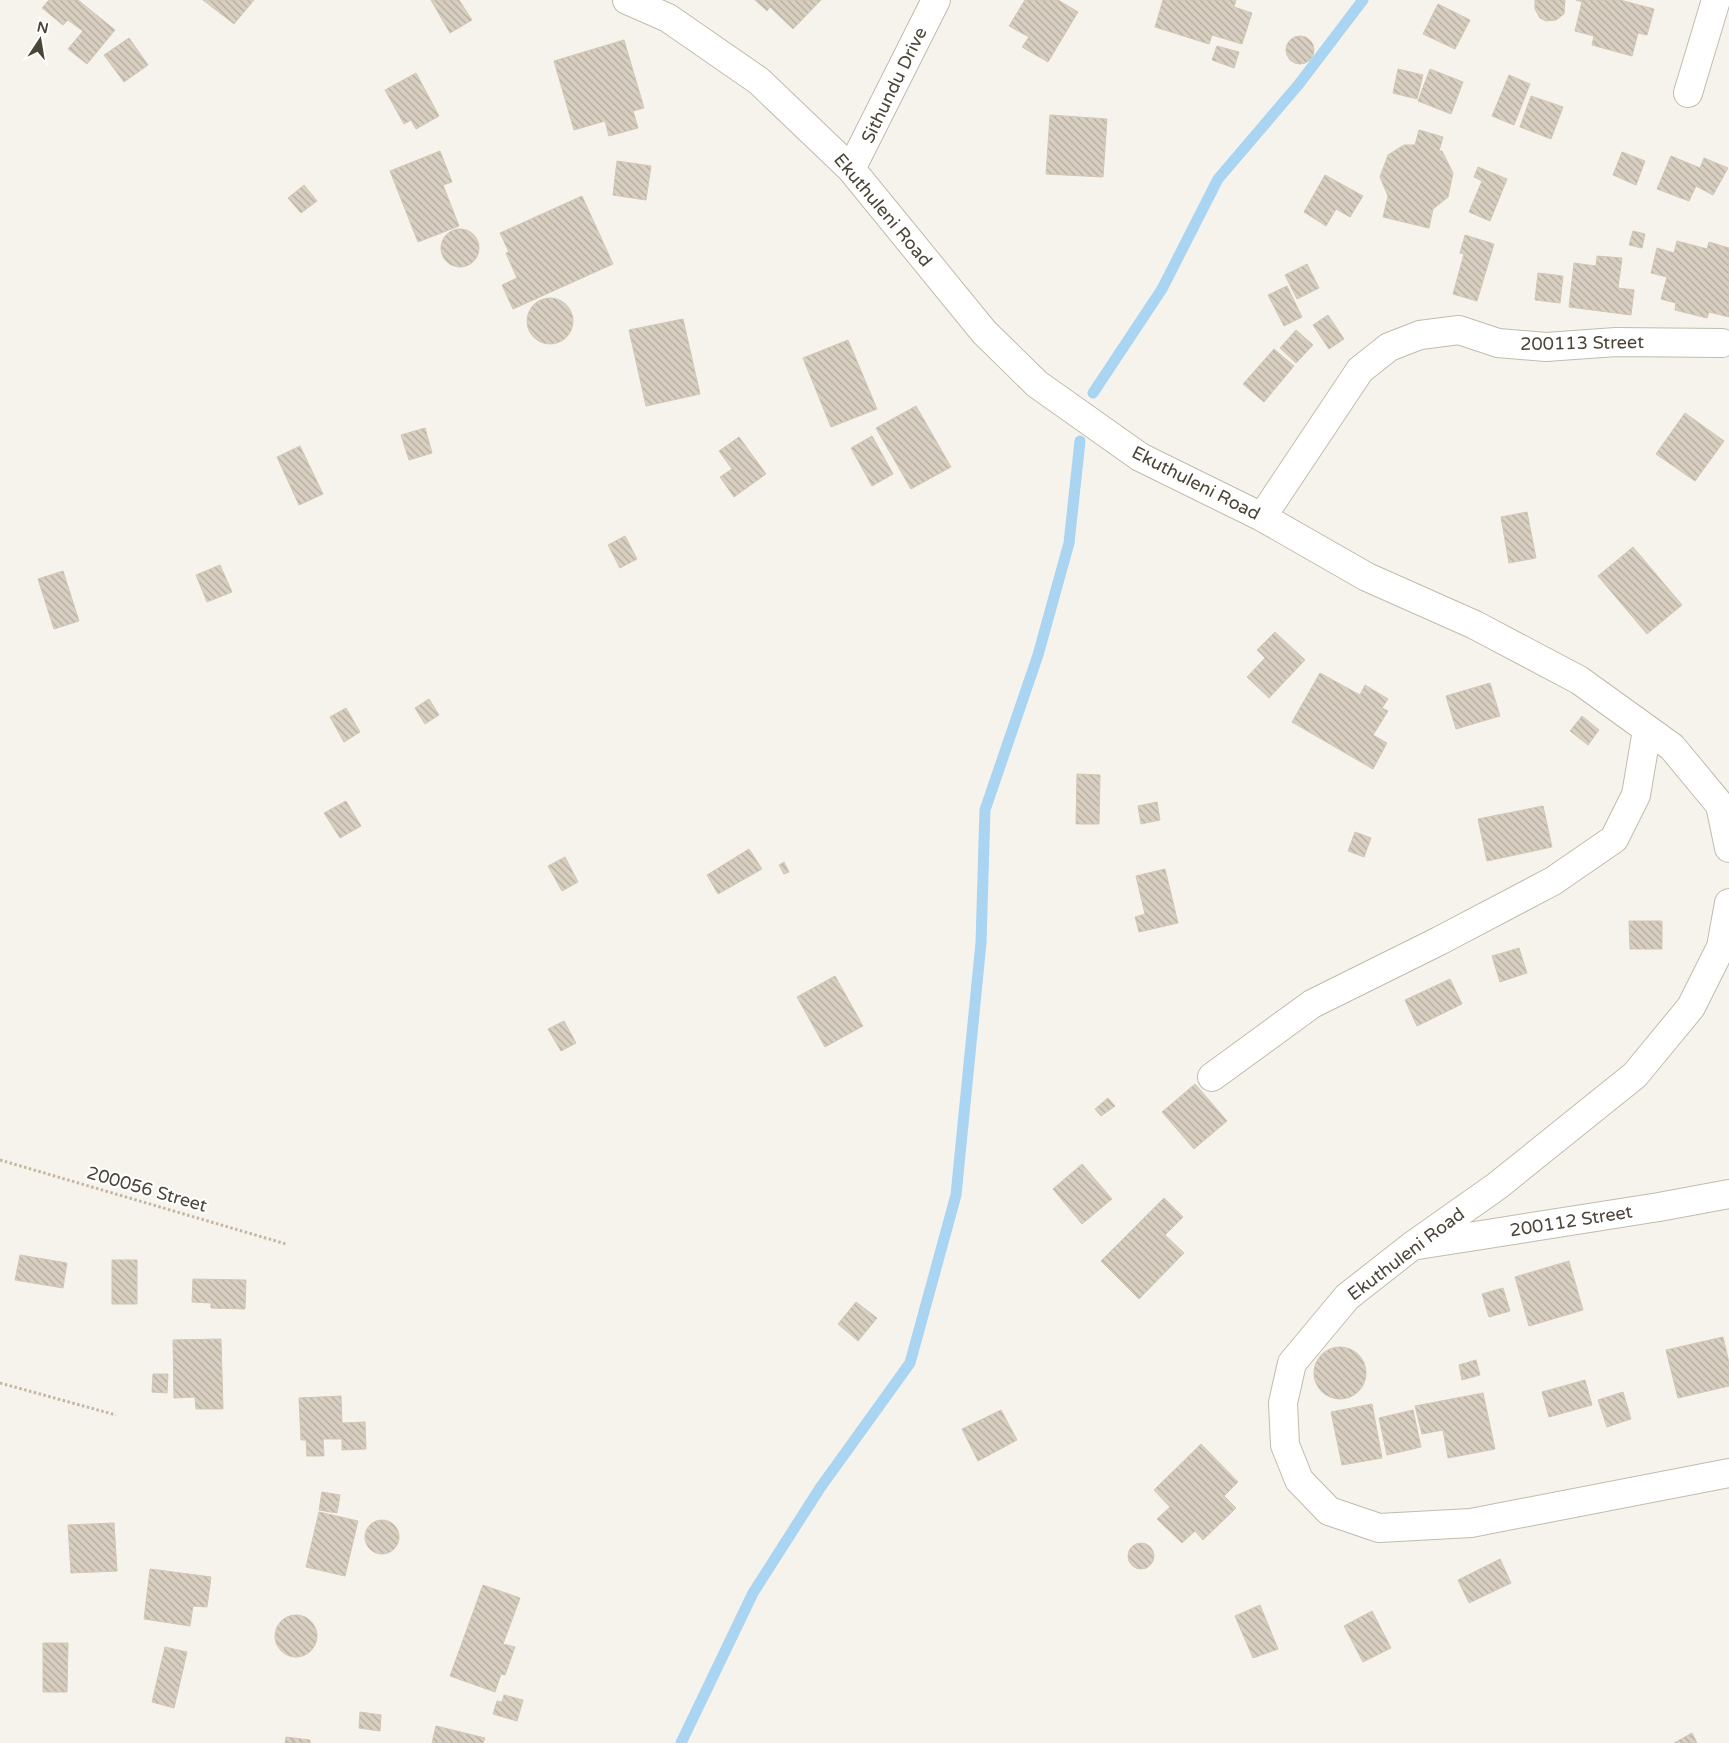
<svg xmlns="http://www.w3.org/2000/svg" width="1729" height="1743" font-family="'Varela Round',sans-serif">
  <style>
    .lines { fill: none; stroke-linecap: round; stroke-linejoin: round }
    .stream { stroke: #a9d4f2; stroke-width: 11 }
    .building { fill: url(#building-back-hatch); stroke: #d3c7b4 }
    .minor-casing { stroke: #c2bbae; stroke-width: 30 }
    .path { stroke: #c4b79f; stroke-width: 3; stroke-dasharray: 2.5 2.5; stroke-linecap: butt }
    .minor { stroke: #fff; stroke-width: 28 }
    .labels { text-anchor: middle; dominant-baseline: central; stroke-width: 4.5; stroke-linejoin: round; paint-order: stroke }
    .street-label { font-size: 18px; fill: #4b4439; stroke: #fff }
  </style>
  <defs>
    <pattern id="building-back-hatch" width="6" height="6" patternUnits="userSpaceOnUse" patternTransform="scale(1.25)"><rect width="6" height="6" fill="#d8cfc1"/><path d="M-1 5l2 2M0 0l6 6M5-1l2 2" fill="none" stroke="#b1aa9e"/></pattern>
  </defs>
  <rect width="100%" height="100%" fill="#f6f3ec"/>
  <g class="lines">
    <path class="stream" d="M1093 393 1162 289 1218 179 1299 84 1363 0
      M681 1743 753 1593 820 1488 910 1363 956 1195 981 943 985 810 1038 655 1069 543 1080 441"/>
  </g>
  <path class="building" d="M49 0H78L115 30 87 64 68 49 83 31 68 20 63 25 42 8Z
    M203 0H254L234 24Z
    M431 0H459L472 20 450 33Z
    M755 0H821L793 29 770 7 767 11Z
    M1025 0H1058L1078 12 1048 62 1022 47 1029 37 1009 26Z
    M1163 0H1236L1234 7 1252 13 1242 44 1212 35 1209 44 1155 27Z
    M1535 0H1565L1564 14 1556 20 1546 21 1540 18 1535 9Z
    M1576 0H1620L1654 9 1647 35 1638 33 1632 56 1592 45 1594 36 1575 31 1582 2Z
    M1438 4 1470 20 1455 49 1423 34Z
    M1286 50a14 14 0 1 1 28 0a14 14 0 1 1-28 0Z
    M129 38 148 65 124 82 104 55Z
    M624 40 644 108 633 111 638 128 609 136 605 121 574 130 554 61Z
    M1217 46 1239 52 1234 68 1212 60Z
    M1398 69 1423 75 1417 99 1393 93Z
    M1430 69 1463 82 1451 114 1418 101Z
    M416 73 439 116 416 129 411 120 404 124 385 90Z
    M1509 75 1530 84 1514 125 1492 116Z
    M1531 96 1563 107 1551 139 1520 127Z
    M1050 115 1107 119 1103 177 1046 174Z
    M1419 130 1443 137 1439 151H1442L1453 173 1448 197 1433 209 1429 228 1383 217 1388 196 1380 177 1388 155 1404 145H1415Z
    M440 151 452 182 443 185 459 226 418 242 390 171Z
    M1622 152 1645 161 1636 185 1613 175Z
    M1671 156 1700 168 1704 158 1728 168 1713 195 1696 186 1689 201 1657 189Z
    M617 161 651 166 646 200 613 195Z
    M1478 167 1507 179 1490 221 1469 212 1482 181 1474 177Z
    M1325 175 1363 196 1350 217 1336 209 1326 226 1304 212Z
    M304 185 317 201 301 213 288 198Z
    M582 196 613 264 513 309 502 285 517 278 506 253 509 252 500 233Z
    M441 248a19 19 0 1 1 38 0a19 19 0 1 1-38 0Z
    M1633 231 1645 234 1642 248 1629 245Z
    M1465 235 1494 244 1477 301 1453 294 1464 254 1460 253Z
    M1677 241 1707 249 1709 242 1729 248V317L1709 312 1707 318 1675 310 1676 303 1661 299 1667 277 1651 273 1657 248 1674 253Z
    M1597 256 1622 258 1618 288 1634 290 1631 315 1569 307 1574 263 1596 266Z
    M1307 264 1319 288 1297 299 1285 275Z
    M1538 273 1563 276 1560 303 1535 300Z
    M1287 286 1302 317 1284 326 1268 295Z
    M527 321a23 23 0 1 1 46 0a23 23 0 1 1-46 0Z
    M1328 315 1344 339 1329 349 1313 325Z
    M683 319 700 394 646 406 629 330Z
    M1296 330 1313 345 1296 363 1280 348Z
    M848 340 877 409 831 427 803 358Z
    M1274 349 1294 366 1264 402 1243 384Z
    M916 406 951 467 911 489 876 428Z
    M1685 413 1724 441 1695 481 1656 454Z
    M425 428 432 453 409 460 401 435Z
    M872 436 893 474 872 486 851 448Z
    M739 437 766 474 734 497 720 477 732 469 719 451Z
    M300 446 323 494 299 505 277 457Z
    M1527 512 1536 558 1509 563 1501 517Z
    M625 536 637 559 620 568 608 545Z
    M1633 547 1682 605 1647 634 1598 576Z
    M220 565 232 592 207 602 196 575Z
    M63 571 79 621 54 629 38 579Z
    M1275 632 1305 660 1269 698 1247 677 1265 658 1257 650Z
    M1320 673 1360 695 1365 685 1388 699 1382 708 1388 711 1373 735 1387 743 1373 769 1292 722Z
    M1490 683 1500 716 1456 729 1446 696Z
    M429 699 439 715 425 724 415 708Z
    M346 708 360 732 344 742 330 717Z
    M1582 716 1599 730 1588 745 1570 731Z
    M1077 774 1100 775 1099 824H1076Z
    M346 801 361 826 340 838 324 813Z
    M1157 802 1160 820 1141 824 1138 806Z
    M1543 806 1552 847 1487 861 1478 819Z
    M1355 832 1371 838 1364 857 1348 851Z
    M749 849 762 869 718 894 707 875Z
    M565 857 578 882 562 891 548 866Z
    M784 862 789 872 784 874 779 865Z
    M1165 869 1178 923 1139 932 1135 917 1145 914 1136 876Z
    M1629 921H1662V949H1630Z
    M1519 948 1527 973 1500 982 1492 956Z
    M835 976 863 1026 825 1047 797 997Z
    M1450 979 1462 1004 1417 1026 1405 1000Z
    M564 1021 576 1043 561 1051 548 1029Z
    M1195 1084 1227 1121 1194 1149 1162 1112Z
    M1108 1098 1115 1106 1101 1116 1095 1109Z
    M1082 1164 1112 1199 1082 1224 1053 1189Z
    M1164 1198 1183 1217 1165 1235 1184 1253 1139 1299 1101 1261Z
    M20 1255 67 1263 63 1288 15 1280Z
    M112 1260H137V1304H112Z
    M1569 1261 1583 1310 1529 1326 1515 1277Z
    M193 1279 246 1280 245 1309 211 1308V1303L192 1302Z
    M1503 1288 1510 1311 1489 1317 1482 1294Z
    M856 1302 877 1318 858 1341 838 1324Z
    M1723 1337 1729 1363V1386L1678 1398 1666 1350Z
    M221 1339 223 1409H196L195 1397 174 1398 173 1340Z
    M1314 1373a26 26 0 1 1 52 0a26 26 0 1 1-52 0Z
    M1476 1360 1480 1375 1462 1380 1459 1365Z
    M153 1374H168L167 1393 152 1392Z
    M1585 1380 1592 1405 1549 1417 1542 1392Z
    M1623 1392 1631 1419 1607 1427 1598 1400Z
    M1483 1393 1495 1449 1448 1458 1443 1430 1422 1434 1415 1406Z
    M341 1396 342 1423 365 1422 366 1449 342 1450V1439H323L324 1456H307L306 1440H301L299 1398Z
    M1372 1404 1382 1458 1342 1465 1331 1412Z
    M1001 1410 1017 1440 978 1461 962 1429Z
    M1413 1410 1421 1447 1387 1455 1379 1418Z
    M1201 1444 1238 1482 1224 1496 1236 1508 1203 1540 1195 1531 1182 1543 1157 1519 1170 1507 1154 1490Z
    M322 1492 340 1495 337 1513 319 1510Z
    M319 1512 358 1521 345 1576 306 1567Z
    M365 1537a17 17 0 1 1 34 0a17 17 0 1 1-34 0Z
    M114 1523 117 1571 71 1573 68 1525Z
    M1128 1556a13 13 0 1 1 26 0a13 13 0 1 1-26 0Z
    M1500 1559 1511 1583 1469 1603 1458 1580Z
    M150 1569 211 1577 207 1607 193 1606 190 1626 144 1619Z
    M483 1585 520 1598 503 1644 515 1647 505 1675 501 1674 495 1692 450 1676Z
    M1260 1605 1278 1649 1253 1658 1235 1616Z
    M1372 1611 1391 1648 1363 1662 1344 1626Z
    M275 1636a21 21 0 1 1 42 0a21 21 0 1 1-42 0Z
    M43 1643H68L67 1692H43Z
    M165 1647 187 1652 174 1708 152 1702Z
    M504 1695 523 1700 517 1721 493 1714 497 1701 502 1702Z
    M360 1712 381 1715 380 1731 359 1728Z
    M436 1726 485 1738 483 1743H432Z
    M1692 1733 1697 1743H1674Z
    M286 1737 310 1740V1743H285Z"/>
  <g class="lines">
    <g class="minor-casing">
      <path id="minor" d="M627 0 668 18 759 81 851 169 984 332 1037 384 1140 457 1262 517 1367 577 1475 625 1579 680 1672 747 1720 805 1729 848
        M1688 93 1716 0
        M851 169 936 0
        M1262 517 1360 370 1389 347 1420 335 1459 330 1498 343 1546 347 1616 342 1722 343
        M1729 903 1721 947 1691 1007 1635 1075 1497 1186 1412 1246 1347 1297 1292 1363 1283 1403 1285 1445 1299 1480 1329 1511 1379 1528 1471 1523 1729 1473
        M1212 1077 1312 1004 1439 941 1553 881 1614 839 1636 795 1647 730
        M1418 1245 1659 1207 1729 1194"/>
    </g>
    <path class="path" d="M0 1160 286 1244
      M0 1383 116 1415"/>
    <use href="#minor" class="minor"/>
  </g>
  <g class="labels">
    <g class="street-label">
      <text transform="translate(894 85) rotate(-64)">Sithundu Drive</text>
      <text transform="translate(883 210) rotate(50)">Ekuthuleni Road</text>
      <text transform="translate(1582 343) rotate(-1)">200113 Street</text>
      <text transform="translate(1196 483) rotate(27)">Ekuthuleni Road</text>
      <text transform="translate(147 1189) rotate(16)">200056 Street</text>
      <text transform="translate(1571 1221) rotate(-9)">200112 Street</text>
      <text transform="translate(1406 1254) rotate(-37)">Ekuthuleni Road</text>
    </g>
  </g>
  <g transform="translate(40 40) rotate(12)" stroke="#ffffff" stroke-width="4" paint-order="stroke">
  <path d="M0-4L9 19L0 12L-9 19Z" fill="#4b4439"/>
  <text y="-8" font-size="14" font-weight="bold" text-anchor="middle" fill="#4b4439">N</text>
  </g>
</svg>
